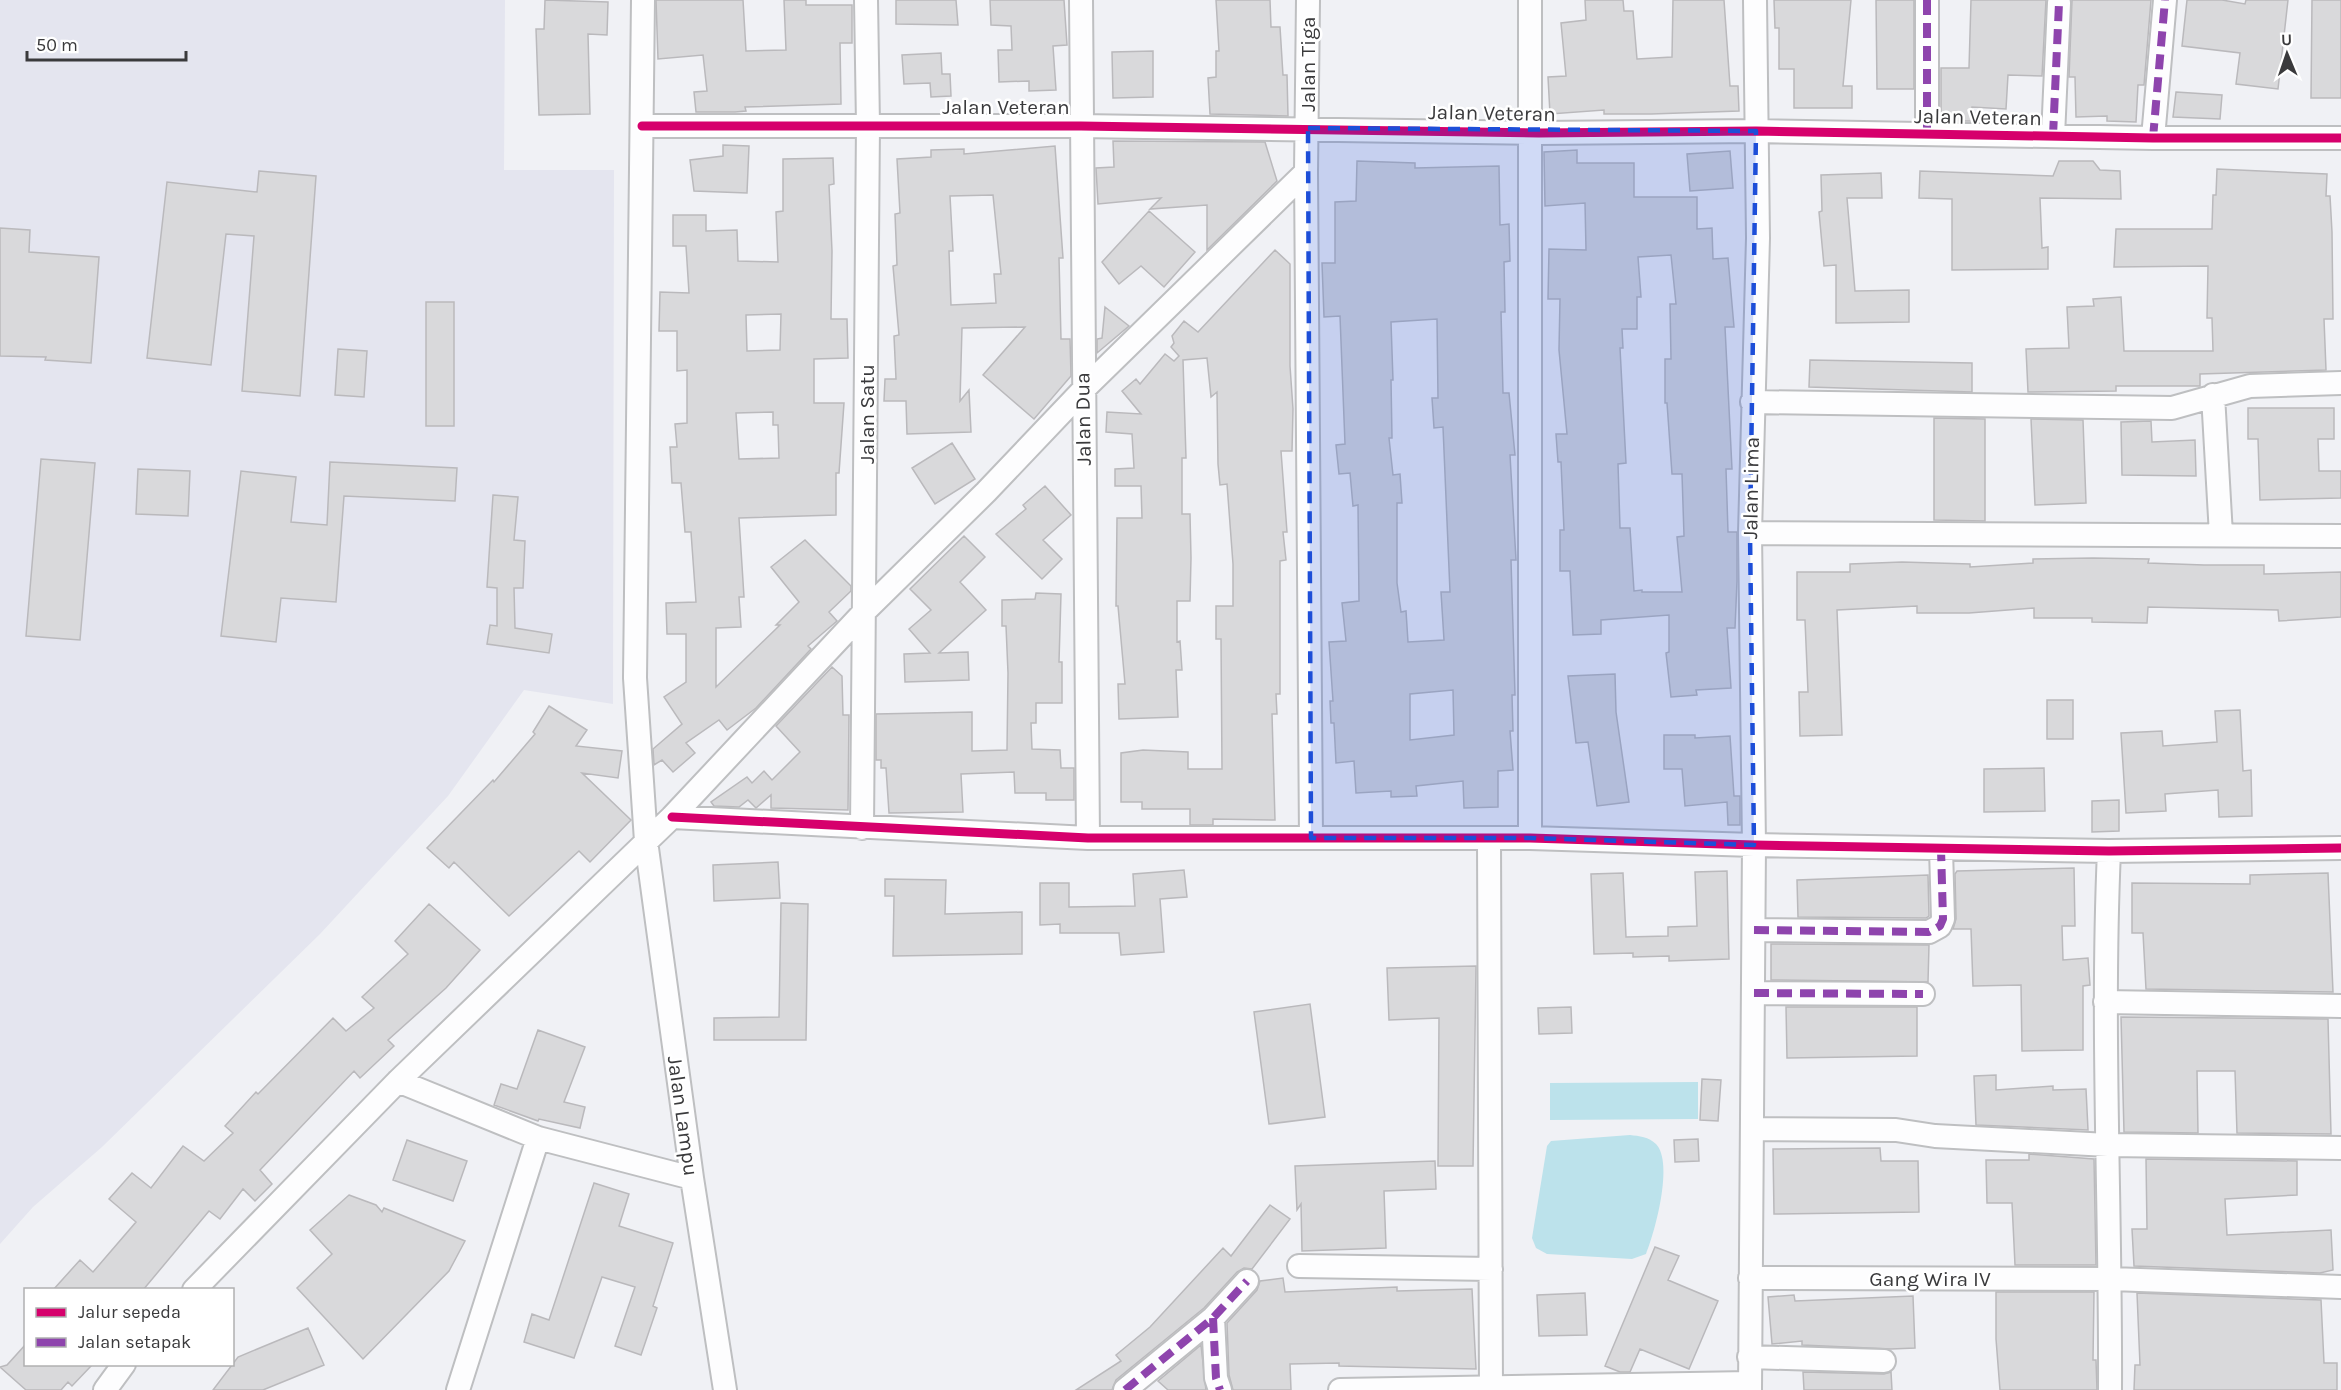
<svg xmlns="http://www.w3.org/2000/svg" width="2341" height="1390" font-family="Karla,sans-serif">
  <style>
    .built { fill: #e4e5ef }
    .water { fill: #bce2eb }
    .building { fill: #d9d9db; stroke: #bab9bc; stroke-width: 1.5; fill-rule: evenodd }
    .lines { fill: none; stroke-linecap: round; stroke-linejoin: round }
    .minor-casing { stroke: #bebfc1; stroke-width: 26 }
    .minor { stroke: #fdfdfe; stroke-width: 22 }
    .quiet { stroke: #8e44ad; stroke-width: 8; stroke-dasharray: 15 8; stroke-linecap: butt }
    .cycleway-casing { stroke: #fff; stroke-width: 13 }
    .cycleway { stroke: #d6006c; stroke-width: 9 }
    .marked { fill: #1d4ed8; fill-opacity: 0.2; stroke: #1d4ed8; stroke-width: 4.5; stroke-dasharray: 12 8; stroke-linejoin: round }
    .labels { text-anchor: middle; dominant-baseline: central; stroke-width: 5; stroke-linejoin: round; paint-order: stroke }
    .street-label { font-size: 21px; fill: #3a3a3c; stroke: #fff }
  </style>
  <rect width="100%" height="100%" fill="#f0f1f5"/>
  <path class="built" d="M0 0H505L504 170H614L613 704 524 690 448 796 320 934 102 1147 33 1207 0 1244Z"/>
  <path class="water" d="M1698 1082V1119L1550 1120V1083Z
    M1630 1135C1639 1136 1649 1137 1656 1144 1674 1163 1655 1232 1646 1254L1632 1259 1547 1254 1536 1248 1532 1238 1547 1146 1551 1141Z"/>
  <path class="building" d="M545 0 608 2 607 35 588 34 590 114 539 115 536 29H544Z
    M656 0H743L746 51 786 50 784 0H806V5H852V43H840L841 104 745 107 746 111 735 112H696L694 92 707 91 703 55 658 59Z
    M896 0H956L958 25 896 24Z
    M990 0H1064L1067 45 1053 46 1056 90 1029 91V81L999 82 998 50H1012L1011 26 991 25Z
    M1216 0H1270L1271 27H1280L1283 75H1287L1288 116 1210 114 1208 78 1216 77V51H1219Z
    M1585 0H1623L1624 11H1633L1637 59 1672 57 1673 0H1724L1730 86H1738L1739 111 1651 114H1604V110L1550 114 1548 77 1566 76 1561 23 1586 20Z
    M1774 0H1851L1843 86H1852V108H1794V69H1779V28H1775Z
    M1876 0H1914V89H1877Z
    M1971 0H2046L2042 76 2008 75 2006 109 1972 107 1971 121H1941V68H1969Z
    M2072 0H2151L2144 85H2138L2136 122 2107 121V116L2076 117 2075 77H2069Z
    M2187 0H2222L2245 4 2246 0H2288L2278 89 2236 84 2240 53 2182 46Z
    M2312 0H2341V98H2311Z
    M1153 51V97L1113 98 1112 52Z
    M941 53 942 74H950L951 96 931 97 930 83 904 84 902 55Z
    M2176 92 2222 95 2220 119 2173 117Z
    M1113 141 1265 142 1277 181 1207 250V205L1150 209 1161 198 1098 204 1096 168 1114 167Z
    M723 145 749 146 747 193 694 191 690 160 723 156Z
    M1055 146 1063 258H1059L1061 339H1070L1071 376 1034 419 983 375 1025 327 962 328 960 401 969 390 971 432 907 434 906 401H884L885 379H896L894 336 899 335 893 266 897 265 895 214 900 213 897 159 931 157V150L964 149V154ZM993 195 1001 274H994L996 303 951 305 949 251H953L950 196Z
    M1577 150V163H1634V197H1697V229L1712 228 1713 259 1728 258 1734 327H1725L1732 469H1726L1728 532H1737V581L1735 628H1727L1731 688 1696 690 1697 695 1671 697 1666 653 1669 652V615L1601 620V634L1573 635 1570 571H1560V530H1564L1561 462H1558L1556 434H1567L1559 350 1560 299H1548L1549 249 1586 250 1585 203 1545 206 1544 152ZM1671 255 1676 304H1670L1671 359H1665V403H1667L1672 474H1682L1684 536 1677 537 1682 592H1642V590L1634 591 1630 528H1620L1618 464 1626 463 1620 348H1623L1622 329H1637V297H1641L1638 257Z
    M1730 151 1733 188 1690 191 1687 154Z
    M833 158 834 184 829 185 832 251 831 319H847L848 358 814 359V403H844L839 473H836V515L739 518 744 597H739L741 627 716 628V687L780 625H776L799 602 771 567 805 540 851 586V591L829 612 837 621 808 646 811 649 756 708 727 730 719 720 686 743 695 753 673 772 662 760 654 765 653 749 682 724 664 697 686 682V634H667L666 603 696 602 691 532H685L681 483H672L670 447H677L675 424 687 423V370L677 371V331H659L660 292 689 293 686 246H673V215H706V231L737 230 738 261 778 262 776 212 783 211V159ZM781 314 780 350 747 351 746 315ZM773 412V425H778L779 458 739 459 736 413Z
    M1357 161 1415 163V168L1499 166 1500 225 1509 224 1510 261 1504 262 1505 312H1501L1503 393H1509L1515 455H1510L1516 560H1511L1515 695H1512L1513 731H1510L1513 770 1498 771V807L1464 808 1463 781 1416 786 1417 796 1391 797V791L1356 793 1354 761 1336 763 1334 723H1331L1330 701H1333L1329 642 1346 641 1342 603 1359 601 1358 505 1353 506 1350 473 1339 474 1336 445 1345 444 1340 316 1324 317 1322 263H1335V202L1356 201ZM1437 319 1438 398H1432L1434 428 1443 427 1450 592H1441L1444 640 1408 642 1406 611 1401 612 1397 583V503H1402L1400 474 1393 475 1389 438H1392L1391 380H1393L1391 322ZM1453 690 1454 735 1410 740V694Z
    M2059 161H2093L2100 170 2120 171 2121 199 2040 198 2042 248 2048 247V269L1952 270V199L1919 198 1920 171 2053 176Z
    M2217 169 2327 174 2326 196H2330L2332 232 2333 319H2324L2326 370 2200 374V386H2116V391L2028 392 2026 349 2069 348 2067 307 2094 306 2093 299 2121 297 2124 351H2213L2212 318H2207L2208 266 2114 267 2116 229H2212L2213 195H2216Z
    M259 171 316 176 300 396 242 391 254 236 226 234 211 365 147 358 167 182 257 192Z
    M1881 173 1882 198H1847L1855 291 1909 290V322L1836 323V265L1824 266 1819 212 1822 211 1821 175Z
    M1149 211 1195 252 1164 287 1141 266 1119 284 1102 262Z
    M0 228 30 230 29 252 99 257 91 363 45 360 46 357 0 356Z
    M1275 250 1290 264V366L1293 409 1292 451H1281L1287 532H1283L1286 560 1280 561V694H1276L1277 714H1272L1275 820 1213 819V825H1190V809H1142V802H1121V753L1143 750 1188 752V769H1222L1221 639H1216V606H1233V564L1227 484 1220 485 1218 464 1217 392 1211 397 1207 358 1183 360 1186 458H1182V514H1190L1191 558 1190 601H1177V642L1180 641 1182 670H1176L1178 717 1119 719 1118 684H1125L1118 606H1116L1117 518H1142L1141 486H1115V469L1134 468 1132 434 1106 432 1107 412 1141 414 1122 391 1136 379 1140 384 1165 354 1174 361 1179 356 1171 347 1174 343 1172 336 1184 321 1198 332Z
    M426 302H454V426H426Z
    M1105 307 1129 326 1097 353V339L1102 338Z
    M338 349 367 351 364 397 335 395Z
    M1810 360 1972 363V392L1809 387Z
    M2248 408H2334V439H2318L2319 471H2341V498L2260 500 2258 439H2248Z
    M1934 418 1985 419V521L1934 520Z
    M2031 419 2083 420 2086 503 2035 505Z
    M2151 421 2152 442 2195 440 2196 476 2122 475 2121 422Z
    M952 443 975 479 935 504 912 468Z
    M41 459 95 463 80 640 26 636Z
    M330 462 457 468 455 501 344 496 336 602 281 598 276 642 221 636 241 471 296 477 291 522 327 525Z
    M138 469 190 471 188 516 136 514Z
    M1045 486 1071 515 1043 540 1062 559 1042 579 996 534 1026 509 1023 505Z
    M493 495 518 497 514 540 525 541 523 588H514L515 628 552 634 549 653 487 644 490 625 497 626V588L487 587Z
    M964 536 985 557 960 582 986 610 939 653 968 652 969 680 905 682 904 654 930 653 909 629 931 610 910 589Z
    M2093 558 2149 559 2148 563 2204 565H2264V574L2341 572V617L2279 621 2278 610 2148 607 2147 623 2092 622V618H2034V608L1969 613H1917V606L1837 610 1842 735 1800 736 1799 692H1808L1805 620H1797V572H1850V564L1902 562 1970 564V567L2033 563V559Z
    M1036 593 1061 594 1059 662H1062V703H1036V723H1031L1032 749 1060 750 1061 768H1074V800H1046V793H1015L1014 772 961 774 963 812 889 813 886 768H881V760H876V714L972 712V751L1007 750 1008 673 1006 626H1002V600L1035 599Z
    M832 667 842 676 843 715H849L848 810 771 808V795L756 808 748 800 739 807 714 806 711 802 747 777 752 783 764 771 772 780 800 752 776 726Z
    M1615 674 1616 712 1629 802 1597 806 1588 742 1576 743 1568 676Z
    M2047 700H2073V739H2047Z
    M549 706 587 730 576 746 622 751 618 778 582 773 631 820 590 862 579 851 509 916 454 862 449 868 427 848 493 780 494 782 535 734 533 732Z
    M2240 710 2243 771 2251 770 2252 816 2219 817 2218 790 2165 794 2166 811 2126 813 2121 733 2162 731 2163 746 2217 742 2215 711Z
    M1664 735H1695V738L1730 736 1734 796H1740V825H1728L1727 802 1685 806 1682 769H1664Z
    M2044 768 2045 811 1984 812V769Z
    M2119 800V831L2092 832V801Z
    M778 862 780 898 714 901 713 865Z
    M2074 868 2075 926H2062L2063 960 2088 958 2090 985 2083 986V1050L2022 1051 2021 985 1973 986 1971 929H1953L1956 919 1955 874 1957 871Z
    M1184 870 1187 897 1160 899 1164 952 1121 955 1119 933H1060V924L1040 925V883H1069V907L1135 906 1133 874Z
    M1727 871 1729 959 1669 961V956L1633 957V953L1594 954 1591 874 1623 873 1626 937 1668 936V927L1697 926 1695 872Z
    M2328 873 2333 992 2146 989 2143 933H2132V883L2250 884V875Z
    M1928 875 1929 916 1926 918 1798 917 1797 880Z
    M885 879 946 880 945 914 1022 912V954L893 956 894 896H885Z
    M781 903 808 904 806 1040H714V1018L779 1017Z
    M429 904 480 950 446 988 388 1040 394 1046 360 1078 354 1071 260 1170 272 1184 255 1201 243 1189 220 1219 209 1211 143 1290H53L80 1260 93 1272 136 1222 109 1199 132 1173 151 1188 183 1146 204 1161 233 1133 225 1126 256 1092 258 1094 333 1018 346 1031 374 1008 362 997 408 954 395 941Z
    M1771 944 1929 945 1928 982 1771 980Z
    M1476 966 1473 1166H1438L1439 1018 1389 1020 1387 968Z
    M1310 1004 1325 1117 1269 1124 1254 1012Z
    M1571 1007 1572 1033 1539 1034 1538 1008Z
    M1786 1007H1917V1056L1787 1058Z
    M2121 1017 2328 1019 2331 1134 2237 1133 2235 1071H2197L2198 1133 2124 1132Z
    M538 1030 585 1047 564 1102 585 1107 580 1128 539 1119 538 1121 494 1105 501 1084 517 1089Z
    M1996 1075V1090L2053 1086V1090L2086 1089 2088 1130 1976 1125 1974 1076Z
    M1702 1079 1721 1080 1718 1121 1700 1120Z
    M1698 1139 1699 1161 1675 1162 1674 1140Z
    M407 1140 467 1161 453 1201 393 1180Z
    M1880 1148 1881 1161H1918L1919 1212 1774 1214 1773 1149Z
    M2029 1154 2094 1159 2096 1265H2015L2012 1203H1987L1986 1160H2029Z
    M2146 1159 2297 1161V1195L2225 1199 2227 1235 2331 1230 2333 1270 2320 1273 2134 1266 2132 1229H2147Z
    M1435 1161 1436 1189 1384 1191 1386 1248 1302 1251 1301 1204 1297 1210 1295 1166Z
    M594 1183 629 1194 619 1226 673 1243 653 1306 657 1308 641 1355 615 1346 635 1287 602 1277 574 1358 524 1342 532 1314 549 1320Z
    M349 1195 376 1205 382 1212 384 1208 465 1241 449 1271 363 1359 297 1288 332 1254 310 1230Z
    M1270 1205 1290 1219 1252 1269 1244 1268 1237 1272 1204 1308 1116 1380 1112 1390H1076L1121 1361 1116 1355 1150 1327 1223 1248 1231 1256Z
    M1655 1247 1679 1256 1668 1280 1718 1301 1689 1369 1640 1349 1630 1372H1620L1605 1366Z
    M1283 1278 1285 1292 1397 1287V1291L1472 1289 1476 1369 1339 1366V1363L1290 1364 1291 1390H1233L1229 1375 1227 1323 1257 1290 1260 1281Z
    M1996 1292H2094L2093 1360H2096L2097 1390H2000L1996 1339Z
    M1585 1293 1587 1335 1539 1336 1537 1295Z
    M2137 1293 2321 1300 2324 1363H2337V1390H2134L2135 1365H2140Z
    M1794 1295 1795 1301 1913 1296 1915 1348 1891 1349 1802 1345V1341L1772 1344 1768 1297Z
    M308 1328 324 1365 263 1390H213L238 1357Z
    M26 1344V1365H92L72 1386 68 1382 61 1390H26L0 1367 7 1365Z
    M1201 1345 1206 1390H1168L1158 1381Z
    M1803 1372 1884 1374 1891 1372 1892 1390H1804Z"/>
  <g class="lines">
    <g class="minor-casing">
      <path id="minor" d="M643 0 635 678 646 841 692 1178 725 1390
        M1081 0 1088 838
        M1308 0 1306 172 1311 838
        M1530 0V838
        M1927 0V134
        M642 126H1081L1539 133 1756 131 2153 138H2341
        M2053 136 2059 3
        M2153 138 2165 0
        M2213 395 2221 535
        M1752 402 2172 408 2250 386 2341 383
        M1750 533 2341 536
        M672 817 1088 838H1530L1754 845 2109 851 2341 848
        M862 828 868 125 866 0
        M1489 840 1491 1390
        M2109 851C2101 1031 2111 1210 2110 1390
        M1754 930 1929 932 1940 926 1943 919 1941 849
        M1754 993 1923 994
        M2105 1002 2341 1006
        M398 1081 538 1138 692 1178
        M1753 1129 1896 1130 1935 1136 2108 1145 2341 1148
        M1299 1266 1491 1269
        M1750 1278 2111 1279 2341 1287
        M194 1290 398 1081 672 817 866 610 986 492 1083 390 1306 172
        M1213 1318 1216 1378 1220 1390
        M1749 1357 1884 1361
        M105 1390 124 1364
        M458 1390 538 1138
        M1125 1390 1213 1318 1247 1281
        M1340 1390 1750 1383
        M1750 1390 1754 845 1750 533 1758 238 1755 0"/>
    </g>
    <use href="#minor" class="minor"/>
    <path class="quiet" d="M1927 0V134
      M2053 136 2059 3
      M2153 138 2165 0
      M1754 930 1929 932 1940 926 1943 919 1941 849
      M1754 993 1923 994
      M1213 1318 1216 1378 1220 1390
      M1125 1390 1213 1318 1247 1281"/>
    <g class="cycleway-casing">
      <path id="cycleway" d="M642 126H1081L1539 133 1756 131 2153 138H2341
        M672 817 1088 838H1530L1754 845 2109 851 2341 848"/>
    </g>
    <use href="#cycleway" class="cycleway"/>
  </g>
  <path class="marked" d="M1308 128 1756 131 1750 533 1754 845 1530 838H1311Z"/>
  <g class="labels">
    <g class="street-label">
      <text transform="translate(1308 64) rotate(-90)">Jalan Tiga</text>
      <text x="1006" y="107">Jalan Veteran</text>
      <text transform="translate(1492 113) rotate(1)">Jalan Veteran</text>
      <text transform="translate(1978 117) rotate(1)">Jalan Veteran</text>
      <text transform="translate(867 414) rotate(-90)">Jalan Satu</text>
      <text transform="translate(1083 419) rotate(-91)">Jalan Dua</text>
      <text transform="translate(1751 488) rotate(-89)">Jalan Lima</text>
      <text transform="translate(683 1116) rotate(82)">Jalan Lampu</text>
      <text x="1930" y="1279">Gang Wira IV</text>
    </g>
  </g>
  <rect x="24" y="1288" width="210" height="78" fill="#ffffff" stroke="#b0b0b1" stroke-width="1.5"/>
  <rect x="36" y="1308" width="30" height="9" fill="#d6006c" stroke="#b0b0b1" stroke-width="1.5"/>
  <text x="78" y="1318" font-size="18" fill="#3a3a3c">Jalur sepeda</text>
  <rect x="36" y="1338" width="30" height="9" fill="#8e44ad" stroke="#b0b0b1" stroke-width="1.5"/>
  <text x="78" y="1348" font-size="18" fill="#3a3a3c">Jalan setapak</text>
  <g transform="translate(2287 54) rotate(358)" stroke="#ffffff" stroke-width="4.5" paint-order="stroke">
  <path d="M0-4.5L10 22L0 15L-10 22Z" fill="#3a3a3c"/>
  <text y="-9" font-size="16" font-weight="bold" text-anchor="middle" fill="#3a3a3c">U</text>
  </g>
  <path d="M27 51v9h159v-9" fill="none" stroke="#3a3a3c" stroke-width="3"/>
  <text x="36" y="51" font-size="18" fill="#3a3a3c" stroke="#ffffff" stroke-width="4.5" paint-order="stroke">50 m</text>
</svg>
